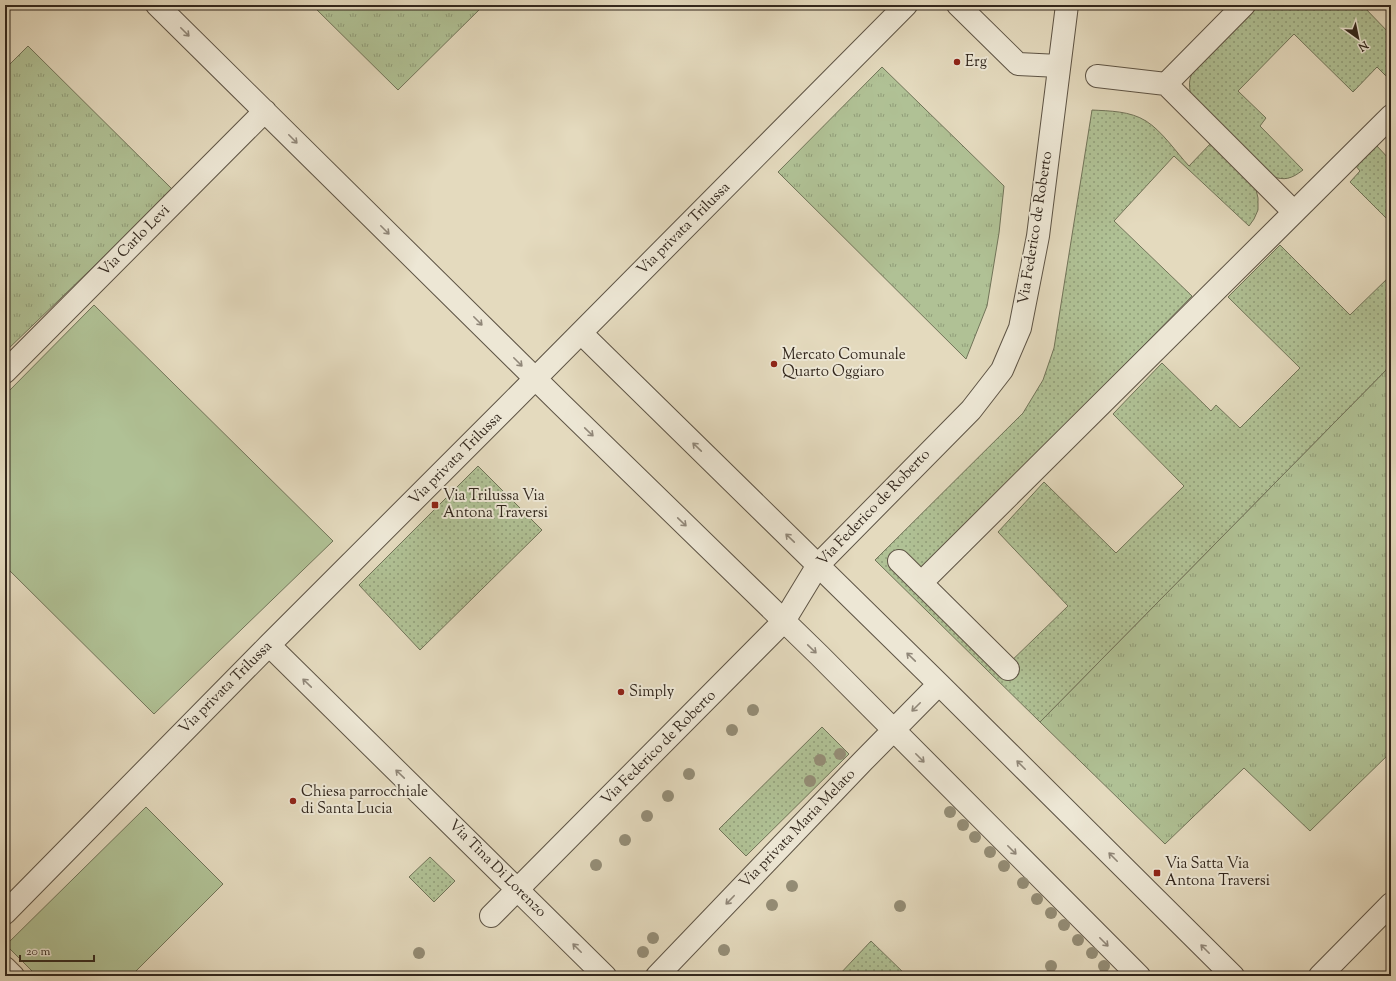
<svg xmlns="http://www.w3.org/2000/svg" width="1396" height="981" font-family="'Sorts Mill Goudy',serif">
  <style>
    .grass { fill: #b0c195; stroke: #717459 }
    .park { fill: url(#park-tufts); stroke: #717459 }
    .garden { fill: url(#garden-dots); stroke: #717459 }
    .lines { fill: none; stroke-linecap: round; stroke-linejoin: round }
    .minor-casing { stroke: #5e5445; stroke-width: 24 }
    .minor { stroke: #ede7d5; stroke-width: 22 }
    .tree { fill: #948d76 }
    .oneway { stroke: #908779 }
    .poi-dot { fill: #8f2418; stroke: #ede7d5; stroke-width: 1.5 }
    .labels { text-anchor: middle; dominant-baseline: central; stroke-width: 4; stroke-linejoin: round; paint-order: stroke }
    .poi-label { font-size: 15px; fill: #32271d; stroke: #ede7d5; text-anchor: start }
    .street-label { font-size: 15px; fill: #32271d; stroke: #ede7d5 }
  </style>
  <defs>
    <pattern id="park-tufts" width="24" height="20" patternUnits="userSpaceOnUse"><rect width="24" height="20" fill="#b0c195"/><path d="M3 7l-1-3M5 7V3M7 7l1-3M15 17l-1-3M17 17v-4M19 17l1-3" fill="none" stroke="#909d79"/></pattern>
    <pattern id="garden-dots" width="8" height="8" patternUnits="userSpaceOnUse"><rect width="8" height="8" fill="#b0c195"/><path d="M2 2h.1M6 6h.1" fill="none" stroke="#909d79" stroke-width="1.8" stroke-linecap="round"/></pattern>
  </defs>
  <rect width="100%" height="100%" fill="#e4dabe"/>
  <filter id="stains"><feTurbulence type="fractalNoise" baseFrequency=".005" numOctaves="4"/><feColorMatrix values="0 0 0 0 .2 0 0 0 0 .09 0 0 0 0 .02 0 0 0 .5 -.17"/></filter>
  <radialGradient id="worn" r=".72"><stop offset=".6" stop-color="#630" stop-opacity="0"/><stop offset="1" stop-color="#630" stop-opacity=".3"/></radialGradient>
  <path class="grass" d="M94 305 333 541 154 714 5 566V395Z
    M146 807 223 884 131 976H37L6 945Z"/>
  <path class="park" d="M312 5H484L398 90Z
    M28 46 173 190 5 352V69Z
    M882 67 1004 186 999 233 987 306 966 359 778 172Z
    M1391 365V752L1310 831 1244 768 1165 844 1040 722Z"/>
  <path class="garden" d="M1255 5H1362L1391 35V81L1377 67 1353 92 1294 34 1238 91 1266 118 1260 126 1303 170C1291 179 1285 181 1271 176L1192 100C1188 84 1188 77 1198 64Z
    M1092 110C1110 111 1130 111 1146 121 1162 131 1176 152 1189 166L1212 142 1255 185 1258 198V210L1254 219 1249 226 1174 156 1114 221 1192 296 929 565 924 568 919 567 1004 668 1068 606 998 532 1044 482 1116 553 1184 486 1113 414 1162 363 1211 411 1216 405 1240 428 1300 368 1228 297 1280 245 1350 315 1391 275V365L1040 722 875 560 1023 413 1043 380 1054 348Z
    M1376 145 1391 161V223L1350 182 1360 171 1355 165Z
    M478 466 542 530 420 650 359 585Z
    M822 727 849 754 746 856 719 829Z
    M430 857 455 881 434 902 409 877Z
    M871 941 907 976H838Z"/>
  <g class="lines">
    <g class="minor-casing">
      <path id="minor" d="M157 5 561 404 819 655 1139 976
        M958 5 1018 64 1059 66
        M1097 76 1166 84 1294 212
        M1166 84 1244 5
        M581 333 939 684 1233 976
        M5 372 265 111
        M899 561 1008 669
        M921 583 1391 116
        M269 645 605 976
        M5 913 269 645 507 407 906 5
        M491 916 784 621 818 565 971 410 1002 370 1020 328 1038 236 1067 5
        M5 968 13 976
        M657 976 863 761 939 684
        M1320 976 1391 904"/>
    </g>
    <use href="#minor" class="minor"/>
  </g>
  <g class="tree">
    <circle cx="753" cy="710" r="6"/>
    <circle cx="732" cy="730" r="6"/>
    <circle cx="840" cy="754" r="6"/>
    <circle cx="820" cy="760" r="6"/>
    <circle cx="689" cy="774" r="6"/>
    <circle cx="810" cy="781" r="6"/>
    <circle cx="668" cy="796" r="6"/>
    <circle cx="950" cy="812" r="6"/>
    <circle cx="647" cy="816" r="6"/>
    <circle cx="963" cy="825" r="6"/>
    <circle cx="975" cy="837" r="6"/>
    <circle cx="625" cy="840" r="6"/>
    <circle cx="990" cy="852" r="6"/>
    <circle cx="596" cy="865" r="6"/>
    <circle cx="1004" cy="866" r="6"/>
    <circle cx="1023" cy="883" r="6"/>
    <circle cx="792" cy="886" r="6"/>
    <circle cx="1037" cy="899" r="6"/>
    <circle cx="772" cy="905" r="6"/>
    <circle cx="900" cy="906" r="6"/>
    <circle cx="1051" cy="913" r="6"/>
    <circle cx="1064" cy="925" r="6"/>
    <circle cx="653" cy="938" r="6"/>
    <circle cx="1078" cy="940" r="6"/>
    <circle cx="724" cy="950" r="6"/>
    <circle cx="643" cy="952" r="6"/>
    <circle cx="419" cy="953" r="6"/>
    <circle cx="1092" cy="953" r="6"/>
    <circle cx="1051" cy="966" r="6"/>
    <circle cx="1104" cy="966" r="6"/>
  </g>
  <defs><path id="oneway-shaft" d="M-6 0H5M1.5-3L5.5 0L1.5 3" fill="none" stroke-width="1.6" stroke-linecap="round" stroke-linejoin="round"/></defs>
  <g class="oneway">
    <use href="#oneway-shaft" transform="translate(185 32) rotate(45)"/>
    <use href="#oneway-shaft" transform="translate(293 139) rotate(45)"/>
    <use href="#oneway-shaft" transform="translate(385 230) rotate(45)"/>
    <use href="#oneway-shaft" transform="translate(478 321) rotate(45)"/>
    <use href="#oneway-shaft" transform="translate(518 362) rotate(45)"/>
    <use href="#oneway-shaft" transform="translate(589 432) rotate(44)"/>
    <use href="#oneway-shaft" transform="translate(697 447) rotate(-136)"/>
    <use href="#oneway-shaft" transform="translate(682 522) rotate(44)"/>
    <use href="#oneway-shaft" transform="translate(790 538) rotate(-136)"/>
    <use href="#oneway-shaft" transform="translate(812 649) rotate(44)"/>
    <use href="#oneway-shaft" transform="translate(911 657) rotate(-136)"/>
    <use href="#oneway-shaft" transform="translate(307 683) rotate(-136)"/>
    <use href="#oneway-shaft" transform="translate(916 707) rotate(135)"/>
    <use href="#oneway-shaft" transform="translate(920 758) rotate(45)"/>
    <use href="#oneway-shaft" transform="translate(1021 765) rotate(-135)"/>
    <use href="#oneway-shaft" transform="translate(400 774) rotate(-136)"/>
    <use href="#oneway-shaft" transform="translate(1012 850) rotate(45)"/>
    <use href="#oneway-shaft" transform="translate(1113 857) rotate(-135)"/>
    <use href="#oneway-shaft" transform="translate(730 900) rotate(134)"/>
    <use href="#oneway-shaft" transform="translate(1104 942) rotate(45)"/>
    <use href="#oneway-shaft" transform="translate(577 948) rotate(-135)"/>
    <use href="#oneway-shaft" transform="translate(1205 949) rotate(-135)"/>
  </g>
  <g class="poi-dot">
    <circle cx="957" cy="62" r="4"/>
    <circle cx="774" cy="364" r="4"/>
    <rect x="431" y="501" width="8" height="8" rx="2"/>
    <circle cx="621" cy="692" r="4"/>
    <circle cx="293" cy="801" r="4"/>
    <rect x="1153" y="869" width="8" height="8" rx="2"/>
  </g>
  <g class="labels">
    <g class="poi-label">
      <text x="965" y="62">Erg</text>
      <text x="782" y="355">Mercato Comunale<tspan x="782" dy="17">Quarto Oggiaro</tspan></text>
      <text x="443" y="496">Via Trilussa Via<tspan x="443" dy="17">Antona Traversi</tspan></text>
      <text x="629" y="692">Simply</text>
      <text x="301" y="792">Chiesa parrocchiale<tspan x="301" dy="17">di Santa Lucia</tspan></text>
      <text x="1165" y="864">Via Satta Via<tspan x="1165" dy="17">Antona Traversi</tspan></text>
    </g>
    <g class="street-label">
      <text transform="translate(1036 228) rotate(-81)">Via Federico de Roberto</text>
      <text transform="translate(684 229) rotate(-45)">Via privata Trilussa</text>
      <text transform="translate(135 241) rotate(-45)">Via Carlo Levi</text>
      <text transform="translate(456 459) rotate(-45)">Via privata Trilussa</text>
      <text transform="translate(874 508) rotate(-46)">Via Federico de Roberto</text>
      <text transform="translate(226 688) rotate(-45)">Via privata Trilussa</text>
      <text transform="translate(659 748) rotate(-45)">Via Federico de Roberto</text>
      <text transform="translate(798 829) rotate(-46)">Via privata Maria Melato</text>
      <text transform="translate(497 869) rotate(45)">Via Tina Di Lorenzo</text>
    </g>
  </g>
  <rect width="1396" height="981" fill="none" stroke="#e4dabe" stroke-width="20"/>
  <rect x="6" y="6" width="1384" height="969" fill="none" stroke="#32271d" stroke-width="2"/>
  <rect x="10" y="10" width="1376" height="961" fill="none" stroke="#32271d"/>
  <g transform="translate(1358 38) rotate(147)" stroke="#ede7d5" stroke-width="3" paint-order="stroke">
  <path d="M0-3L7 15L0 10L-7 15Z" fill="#32271d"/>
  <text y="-6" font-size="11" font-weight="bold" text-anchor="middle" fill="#32271d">N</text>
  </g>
  <path d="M20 955v6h74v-6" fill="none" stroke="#32271d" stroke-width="2"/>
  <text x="26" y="955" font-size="12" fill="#32271d" stroke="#ede7d5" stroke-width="3" paint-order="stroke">20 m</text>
  <rect width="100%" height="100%" filter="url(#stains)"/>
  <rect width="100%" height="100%" fill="url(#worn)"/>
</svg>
